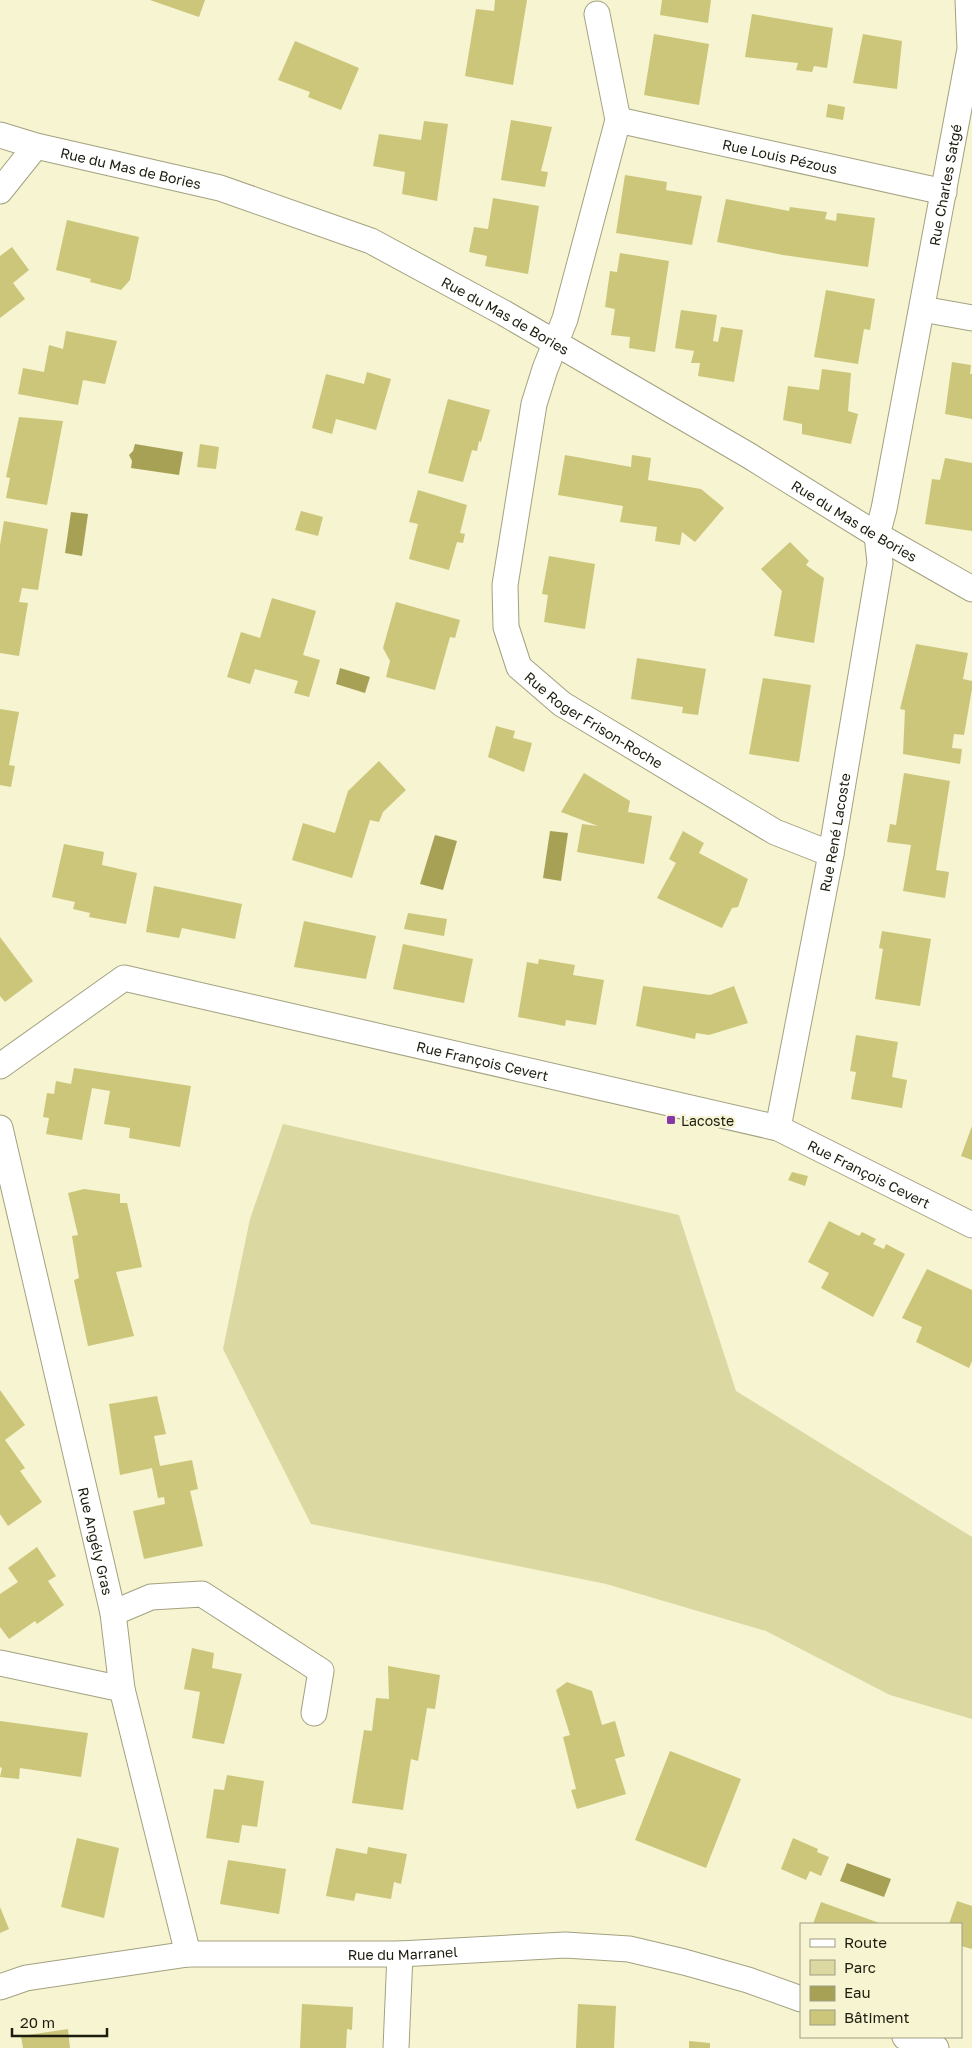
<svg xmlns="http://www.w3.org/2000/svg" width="972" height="2048" font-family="'Golos Text',sans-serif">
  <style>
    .green { fill: #dcd8a2 }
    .water { fill: #a7a155 }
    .building { fill: #ccc67a }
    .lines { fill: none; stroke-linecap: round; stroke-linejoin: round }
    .street-casing { stroke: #a3a180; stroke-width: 27 }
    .street { stroke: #fff; stroke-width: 25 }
    .poi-dot { fill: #8738a8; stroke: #f6f4d1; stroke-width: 2 }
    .labels { text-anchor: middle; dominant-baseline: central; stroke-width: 4.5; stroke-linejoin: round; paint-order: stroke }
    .street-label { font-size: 14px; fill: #1d1c0f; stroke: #f6f4d1 }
    .poi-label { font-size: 14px; fill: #1d1c0f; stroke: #f6f4d1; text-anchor: start }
  </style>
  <rect width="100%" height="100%" fill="#f6f4d1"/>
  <path class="green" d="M283 1124 679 1215 736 1391 972 1537V1719L890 1695 766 1631 606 1584 311 1524 223 1349 250 1219Z"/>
  <path class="water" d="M135 444 183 452 179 475 131 468 132 461 129 455 133 451Z
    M71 512 88 514 82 556 65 553Z
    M340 668 370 677 365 693 336 684Z
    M550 831 568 833 561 881 543 878Z
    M435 835 457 841 443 890 420 884Z
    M847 1863 891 1879 884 1897 840 1881Z"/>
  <path class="building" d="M150 0H205L199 17Z
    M495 0H527L513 85 465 76 476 9 494 11Z
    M662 0H711L708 23 660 15Z
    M752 14 833 28 827 68 814 66 812 72 796 70 798 63 745 57Z
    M654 34 709 44 699 105 644 95Z
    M863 34 902 41 897 89 853 83Z
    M295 41 359 68 341 110 308 97 310 92 278 80Z
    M828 104 845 107 843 120 826 117Z
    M511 120 552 127 541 171 548 172 545 187 501 180Z
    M424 121 448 124 437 201 402 194 405 172 373 166 379 134 421 140Z
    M625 175 667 182 666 190 702 196 692 245 616 233Z
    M493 198 539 206 528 274 485 266 487 256 469 252 474 227 488 229Z
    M726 199 789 211 790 207 827 212 825 219 836 221 837 213 875 218 868 267 783 255 717 242Z
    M67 220 139 237 130 280 121 290 90 282 91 279 56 270Z
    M12 247 29 270 13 283 25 299 0 318V256Z
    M620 253 669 261 655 352 629 348 630 337 611 335 615 309 605 307 610 271 617 272Z
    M826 290 875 299 870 330 864 329 858 364 814 357Z
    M681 310 717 315 713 341 718 342 721 327 743 330 734 382 698 376 700 363H691L694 351 675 348Z
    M66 331 117 341 105 384 83 380 78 405 18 394 23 368 44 372 49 345 63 349Z
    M952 362 971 365 970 374H972V419L945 414Z
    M822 369 851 373 848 411 858 414 851 444 802 434V424L783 420 788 386 819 390Z
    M367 372 391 379 376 430 336 419 332 434 312 428 326 374 364 384Z
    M448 399 490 410 481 442 479 441 477 451 472 450 463 482 428 473Z
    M19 417 63 421 47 505 6 498 10 478 6 477Z
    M200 444 219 447 216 469 197 467Z
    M565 455 631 467 632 455 651 458 648 480 701 489 724 508 695 542 682 532 680 545 655 541 657 527 620 522 623 506 558 495Z
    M945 458 972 463V531L925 524 932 479 940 480Z
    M418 490 467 505 460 533 465 534 463 543 457 542 449 570 409 559 418 524 409 522Z
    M301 511 323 517 318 536 295 530Z
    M4 521 48 529 38 590 22 588 19 602 28 603 19 656 0 653V545Z
    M790 542 809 561 806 565 824 578 814 643 774 636 782 591 761 569Z
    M549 556 595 564 585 629 544 622 548 595 542 594Z
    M272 598 316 611 303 655 320 660 309 697 294 693 298 681 255 669 250 684 227 677 241 632 260 638Z
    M396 602 460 620 455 638 450 637 435 690 386 677 390 661 383 648Z
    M916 644 968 653 963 679 972 681V689L964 735 954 734 952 748 962 749 960 764 903 754 905 710 900 709Z
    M637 658 706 669 698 715 682 713 683 707 631 699Z
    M763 678 811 685 799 762 749 754Z
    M0 709 19 712 9 765 15 766 11 787 0 785Z
    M496 726 515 731 513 738 532 743 524 772 488 757Z
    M379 761 406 790 383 812 379 822 370 820 352 878 292 860 303 823 335 833 348 791Z
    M584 773 630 801 628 812 652 816 644 864 577 852 582 824 598 826 561 812Z
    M904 773 950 781 936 870 949 872 945 898 903 891 911 845 887 842 890 824 896 825Z
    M683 831 704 843 699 853 748 879 738 907 732 908 722 928 657 898 676 863 669 859Z
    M64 844 104 852 102 865 137 873 126 924 89 917 90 913 73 909 75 902 52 897Z
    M154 886 242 904 235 939 182 928 179 938 146 932Z
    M408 913 447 919 444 936 404 929Z
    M304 921 376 936 366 979 294 967Z
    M882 931 931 939 920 1006 875 999 883 949 879 948Z
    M0 937 33 981 5 1002 0 996Z
    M403 944 473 959 464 1003 393 989Z
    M539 959 575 965 573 975 604 980 596 1025 566 1020 565 1026 518 1017 527 962 538 964Z
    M643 986 710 995 734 986 748 1023 709 1035 696 1033 695 1039 636 1026Z
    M856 1035 898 1042 892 1077 907 1080 902 1108 851 1099 856 1072 850 1071Z
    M74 1068 191 1086 180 1147 129 1138 130 1128 104 1124 110 1091 92 1088 82 1140 46 1134 49 1118 43 1117 47 1093 54 1094 56 1081 71 1084Z
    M972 1126V1160L961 1156Z
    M792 1172 808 1176 805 1186 788 1180Z
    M84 1189 120 1194V1203H127L142 1267 116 1272 134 1336 88 1346 74 1280 79 1278 72 1236 78 1235 68 1193Z
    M829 1221 859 1236 862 1232 876 1239 873 1244 884 1249 886 1244 905 1254 873 1317 821 1288 829 1273 808 1262Z
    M927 1269 972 1290V1361L969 1368 916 1342 922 1327 902 1318Z
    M0 1390 25 1425 5 1440 25 1468 20 1471 42 1502 8 1526 0 1514Z
    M157 1396 166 1434 154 1436 160 1466 192 1460 198 1489 190 1491 203 1546 144 1559 133 1511 165 1504 164 1497 158 1498 152 1468 120 1475 109 1404Z
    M37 1547 56 1576 48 1581 64 1605 37 1624 35 1621 9 1639 0 1627V1594L18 1582 8 1568Z
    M192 1648 214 1653 212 1668 242 1674 224 1744 192 1738 200 1692 184 1689Z
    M388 1666 440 1675 435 1709 427 1708 418 1761 411 1759 403 1810 352 1803 364 1730 372 1731 376 1698 389 1699Z
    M567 1682 592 1691 602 1725 615 1721 625 1756 615 1759 626 1794 577 1809 571 1790 576 1789 563 1737 570 1735 556 1690Z
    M0 1721 88 1733 81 1777 20 1768 19 1779 0 1777 2 1768 0 1767Z
    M670 1751 741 1779 706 1868 635 1840Z
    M227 1775 264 1781 257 1827 242 1825 239 1843 206 1838 214 1789 224 1790Z
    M77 1838 119 1848 104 1918 61 1907Z
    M793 1838 818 1849 817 1852 829 1857 821 1876 810 1871 806 1880 781 1869Z
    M368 1847 407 1854 401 1884 394 1882 391 1899 356 1893 354 1901 326 1896 336 1848 367 1854Z
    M228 1860 286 1869 279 1914 220 1904Z
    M957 1901 972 1906V1949L961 1946V1924H949Z
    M821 1902 882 1924H813Z
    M0 1907 9 1929 0 1933Z
    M302 2004 353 2007 352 2030 347 2029 346 2048H300Z
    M578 2004 616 2006 614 2048H576Z
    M68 2029 70 2048H23L21 2036Z
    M689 2041 710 2043V2048H689Z"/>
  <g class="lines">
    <g class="street-casing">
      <g id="street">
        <path id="s1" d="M597 14 618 120 565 319 545 369 534 404 505 585 506 627 519 667 562 704 775 832 831 854"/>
        <path id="s2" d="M618 120 944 192"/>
        <path id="s3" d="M0 135 36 146 220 188 371 241 504 313 748 455 877 535 972 589"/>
        <path d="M0 191 36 146"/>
        <path d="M922 309 972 318"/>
        <path id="s4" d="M0 1066 124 978 778 1128 972 1225"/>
        <path id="s5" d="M0 1128 113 1613 122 1689 188 1954"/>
        <path id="s6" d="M778 1128 831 854 880 563 877 535 884 509 970 49 968 0"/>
        <path d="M113 1613 151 1597 202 1594 321 1671 314 1713"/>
        <path d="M0 1663 122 1689"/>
        <path id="s7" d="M0 1987 26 1978 188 1954H400L565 1945 629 1949 684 1962 748 1980 801 1999"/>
        <path d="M905 2037 936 2048"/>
        <path d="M396 2048 400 1954"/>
      </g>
    </g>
    <use href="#street" class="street"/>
  </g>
  <rect class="poi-dot" x="666" y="1115" width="10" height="10" rx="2.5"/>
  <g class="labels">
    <g class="street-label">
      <text stroke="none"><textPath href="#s2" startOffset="166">Rue Louis Pézous</textPath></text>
      <text stroke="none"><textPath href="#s3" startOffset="135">Rue du Mas de Bories</textPath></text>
      <text stroke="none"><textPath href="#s6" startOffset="959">Rue Charles Satgé</textPath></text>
      <text stroke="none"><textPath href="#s3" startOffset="540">Rue du Mas de Bories</textPath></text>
      <text stroke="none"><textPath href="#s3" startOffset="945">Rue du Mas de Bories</textPath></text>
      <text stroke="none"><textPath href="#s1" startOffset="764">Rue Roger Frison-Roche</textPath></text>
      <text stroke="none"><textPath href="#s6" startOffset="301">Rue René Lacoste</textPath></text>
      <text stroke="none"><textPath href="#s4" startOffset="520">Rue François Cevert</textPath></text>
      <text stroke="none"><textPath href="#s4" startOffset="925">Rue François Cevert</textPath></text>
      <text stroke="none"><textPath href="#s5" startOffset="424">Rue Angély Gras</textPath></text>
      <text stroke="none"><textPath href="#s7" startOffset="406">Rue du Marranel</textPath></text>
    </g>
    <g class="poi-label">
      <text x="681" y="1120">Lacoste</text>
    </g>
  </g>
  <rect x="800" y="1923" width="162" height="115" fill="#f6f4d1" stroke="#9f9e83"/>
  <rect x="810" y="1939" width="25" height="8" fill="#ffffff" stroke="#9f9e83"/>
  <text x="844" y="1948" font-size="15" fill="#1d1c0f">Route</text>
  <rect x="810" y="1960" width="25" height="15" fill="#dcd8a2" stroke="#9f9e83"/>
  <text x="844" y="1973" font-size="15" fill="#1d1c0f">Parc</text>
  <rect x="810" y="1986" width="25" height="15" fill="#a7a155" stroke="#9f9e83"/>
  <text x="844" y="1998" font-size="15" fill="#1d1c0f">Eau</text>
  <rect x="810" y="2010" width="25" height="15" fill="#ccc67a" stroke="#9f9e83"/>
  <text x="844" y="2023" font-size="15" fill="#1d1c0f">Bâtiment</text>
  <path d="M12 2028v8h95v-8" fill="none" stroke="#1d1c0f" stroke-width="2.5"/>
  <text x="20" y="2028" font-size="15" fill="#1d1c0f" stroke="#f6f4d1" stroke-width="4" paint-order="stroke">20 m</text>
</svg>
